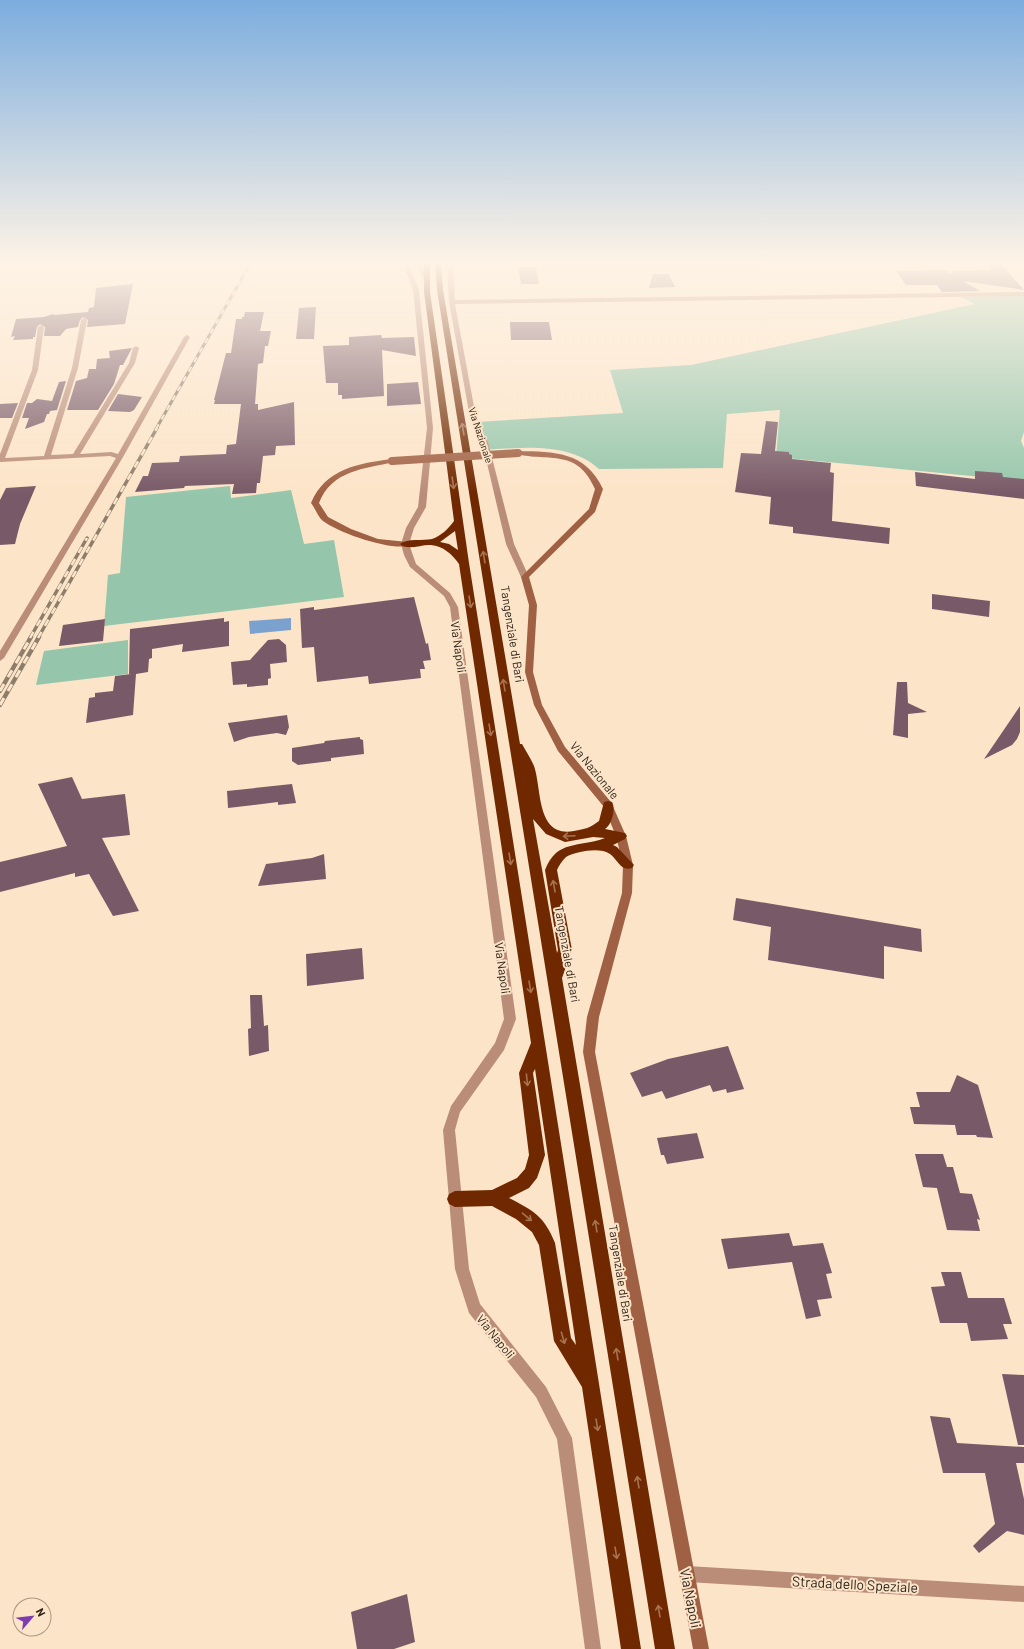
<svg xmlns="http://www.w3.org/2000/svg" width="1024" height="1649" font-family="Barlow,sans-serif">
  <style>
    .green { fill: #95c6ab }
    .water { fill: #7ba2cf }
    .building { fill: #785967 }
    .lines { fill: none; stroke-linecap: round; stroke-linejoin: round }
    .lane { stroke: #ba8d79; stroke-width: 5 }
    .street { fill: #ba8d79; fill-rule: evenodd }
    .secondary { fill: #a06043; fill-rule: evenodd }
    .highway { fill: #6f2800; fill-rule: evenodd }
    .rail-far2-casing { stroke: #8d7d6a; stroke-width: 3 }
    .rail-far1-casing { stroke: #8d7d6a; stroke-width: 3.5 }
    .rail-casing { stroke: #8d7d6a; stroke-width: 4.5 }
    .rail-far2 { stroke: #fce4c8; stroke-width: 2; stroke-dasharray: 5.5; stroke-linecap: butt }
    .rail-far1 { stroke: #fce4c8; stroke-width: 2.5; stroke-dasharray: 7; stroke-linecap: butt }
    .rail { stroke: #fce4c8; stroke-width: 3; stroke-dasharray: 8; stroke-linecap: butt }
    .secondary-bridge { stroke: #a06043; stroke-width: 8 }
    .oneway { stroke: #a77350 }
    .labels { text-anchor: middle; dominant-baseline: central; stroke-width: 4; stroke-linejoin: round; paint-order: stroke }
    .far-street-label { font-size: 10px; fill: #2c2319; stroke: #fce4c8 }
    .street-label { font-size: 12px; fill: #2c2319; stroke: #fce4c8 }
    .near-street-label { font-size: 14px; fill: #2c2319; stroke: #fce4c8 }
  </style>
  <rect width="100%" height="100%" fill="#fce4c8"/>
  <path class="green" d="M1024 296V432L1021 441 1024 448V481L776 457 780 410 727 414 723 468 599 469C568 441 521 448 483 450L476 422 623 413 610 370 691 365 975 304 961 297Z
    M230 486 231 498 291 490 304 544 334 540 344 597 104 626 108 575 120 573 126 497Z
    M128 640V674L36 685 44 651Z"/>
  <path class="water" d="M291 618V630L250 634 249 621Z"/>
  <path class="building" d="M989 264H1001L1024 290 963 281 980 291 942 292 937 285H906L896 271 946 270 952 274V271L992 270Z
    M518 267H536L539 284H521Z
    M653 274H669L675 287 649 288Z
    M133 284 125 324 87 327 88 320 83 317 80 320 78 327 66 329 60 336H44L45 327 40 324 37 327 35 337H33V339L13 340 15 336 11 337 16 319 44 317 53 314 54 315 88 312 89 308 94 307 96 288Z
    M316 307 314 339H296L299 308Z
    M245 312H264L260 331H271L268 346H265L263 363 258 364 255 404H258V410L294 402 295 445 276 446 275 455 263 456 260 483H257L256 493 232 494 234 484 185 486 184 488 135 492 143 476H148L152 463 179 462 180 456 226 454 227 445 236 444 241 404H214L215 400H214L226 353H231L236 319H242V317H244Z
    M510 322H549L552 340H511Z
    M381 335 382 338 414 337 416 356 382 350 384 396 342 399V395H338V383H326L323 346 349 345V337Z
    M132 348 123 365H120L114 384 98 410H67L76 381 87 378 89 369H96L97 359 110 358 109 351Z
    M66 381 57 410 50 411 49 414H47L44 422 25 429 29 418H22L27 403H32L37 399 52 401 59 382Z
    M418 382 421 404 387 406V384Z
    M118 394 142 397 134 410 130 412 108 411Z
    M18 403 12 418H0V404Z
    M766 421 778 422 775 451 789 452V454L792 455V459L831 463 830 472 834 473 832 521 890 528 889 544 793 533V527L769 524 771 497 735 492 741 453 761 454Z
    M975 471 1002 473 1003 477 1024 479V499L916 486 915 472 975 479Z
    M36 486 20 524 15 544 0 545V500L6 488Z
    M932 594 990 601 989 617 932 609Z
    M414 597 426 644 428 643 431 660 423 661 425 669H420L421 678 369 684 368 676 317 682 314 647 302 648 300 609 314 607V610Z
    M224 618V622L229 621V646L182 652 183 644 152 649V658L149 659 148 672 136 674 133 715 86 723 89 698 95 697V693L113 691 115 676 131 674H129L130 629Z
    M105 619 103 641 59 646 63 625Z
    M279 639 286 645 287 662 270 664 271 678 268 679V685L247 687V684L233 685 231 662 250 660 268 640Z
    M897 682H907L908 703 927 712 908 714V738L893 735Z
    M1020 706V732L1017 739 1012 745 984 759Z
    M287 715 289 727 286 735 277 733 249 737 234 742 228 723Z
    M360 737V739L363 740 364 754 331 758V761L298 765 292 761V748L324 743 325 741Z
    M72 777 82 799 125 794 130 835 102 838 139 911 113 916 89 874 75 877V873L0 892V862L67 846 38 784Z
    M292 784 296 803 278 805V802L228 808 227 791Z
    M324 854 326 879 258 886 266 864 312 858Z
    M736 898 921 929 922 952 884 946V979L768 960 771 927 733 920Z
    M362 948 364 979 307 986 306 954Z
    M250 995H262L264 1026 268 1025 269 1051 249 1056 248 1029 251 1028Z
    M728 1046 744 1089 727 1093 726 1089 713 1092 710 1085 666 1099 662 1091 642 1097 630 1073 668 1059Z
    M957 1075 978 1085 993 1138 977 1137 976 1135H957L955 1125 914 1124 910 1107H920L916 1092H950Z
    M697 1133 704 1158 667 1164 664 1155H661L657 1138Z
    M915 1154H943L947 1167H953L960 1193 972 1194 980 1220 977 1219 980 1231 947 1230 937 1188 923 1187Z
    M789 1233 793 1246 823 1243 832 1273 826 1274 832 1298 817 1300 821 1316 806 1319 792 1262 728 1269 721 1239Z
    M941 1272H961L968 1298H1004L1012 1324H1003L1008 1339 971 1341 967 1323H940L931 1287 945 1286Z
    M1002 1374 1024 1375V1445H1018Z
    M930 1416 950 1418 957 1443 1024 1447V1463H1016L1024 1499V1535L1007 1531 979 1553 973 1546 995 1524 985 1473H943Z
    M407 1594 415 1642 394 1649H357L351 1612Z"/>
  <g class="lines">
    <path class="lane" d="M419 264 426 279"/>
    <path class="street" d="M403 264H409L419 290 433 428 426 507 414 528 409 544 416 564 450 593 458 607 516 1019 504 1050 460 1112 455 1130 469 1269 480 1304 546 1387 572 1438 601 1649H585L557 1439 536 1397 469 1313 455 1269 443 1130 451 1106 495 1043 504 1019 450 607 444 596 410 567 404 555 401 544 406 528 418 507 427 428 413 290Z
      M447 264H453L455 300 1024 292V296L455 304 475 412 478 423 488 442 514 544 529 577 525 579 521 577 506 544 482 442 472 423 469 412 449 302Z
      M84 318 87 320 78 368 51 455 73 454 129 363 133 348 136 346 139 348 135 363 80 454 111 452 118 454 184 337 187 335 190 337 123 457 4 658 0 661V651L116 458 110 456 0 462V454L32 370 38 327 41 325 44 327 38 370 5 458 44 456 72 368 81 320Z
      M687 1566 1024 1586V1602L687 1582 681 1580 679 1574 681 1568Z"/>
    <path class="secondary" d="M518 451C555 452 585 451 603 489L595 512 529 577 537 605 533 672 542 705 565 747 611 802 626 836 633 865 632 893 599 1017 595 1052 709 1649H693L583 1052 587 1017 622 893 623 865 616 836 604 807 558 751 534 705 525 672 529 605 521 577 589 509 595 489C577 448 550 462 516 454L515 453Z
      M392 459 394 460V462C364 469 332 470 319 503L328 517 351 529 378 539 408 542V546C388 550 339 533 323 521 318 517 315 508 311 503 325 469 359 463 392 459Z"/>
    <path class="highway" d="M424 264H430V292L469 563 641 1649H621L582 1387 554 1341 539 1245 532 1232 516 1219 492 1206 455 1207 449 1204 447 1199 449 1194 455 1191 492 1190 517 1178 525 1169 529 1155 519 1073 531 1043 459 564C452 554 443 546 431 545 422 544 407 551 400 544 407 538 423 541 432 539 441 536 448 529 454 521L424 292ZM455 531 458 550 449 544 440 542ZM535 1069 576 1345 571 1338 555 1243C544 1216 534 1211 509 1198L529 1188 537 1178 545 1155 533 1073Z
      M435 264H441L443 290 520 744H522C526 751 531 759 534 766 542 789 536 838 574 831 585 829 590 828 599 821L604 802 608 801 612 802C616 809 612 824 605 829L625 833 627 836 625 839 613 845 617 847 634 865 632 868C621 872 618 860 610 854 600 847 577 851 566 857 562 861 559 865 557 870L572 950 562 978 675 1649H655C583 1196 508 743 437 290ZM533 819 546 834 565 842 593 837 605 838C579 848 557 839 545 870L558 950 557 953Z"/>
    <g class="rail-far2-casing">
      <path id="rail-far2" d="M156 429 250 264"/>
    </g>
    <g class="rail-far1-casing">
      <path id="rail-far1" d="M30 638 87 538
        M38 638 157 428"/>
    </g>
    <g class="rail-casing">
      <path id="rail" d="M0 691 31 637
        M0 705 39 637"/>
    </g>
    <use href="#rail-far2" class="rail-far2"/>
    <use href="#rail-far1" class="rail-far1"/>
    <use href="#rail" class="rail"/>
    <path class="secondary-bridge" d="M392 461 518 453"/>
  </g>
  <defs><path id="oneway-shaft" d="M-6 0H5M1.5-3L5.5 0L1.5 3" fill="none" stroke-width="1.6" stroke-linecap="round" stroke-linejoin="round"/></defs>
  <g class="oneway">
    <use href="#oneway-shaft" transform="translate(463 429) rotate(-99)"/>
    <use href="#oneway-shaft" transform="translate(453 483) rotate(82)"/>
    <use href="#oneway-shaft" transform="translate(484 557) rotate(-99)"/>
    <use href="#oneway-shaft" transform="translate(470 602) rotate(81)"/>
    <use href="#oneway-shaft" transform="translate(504 685) rotate(-99)"/>
    <use href="#oneway-shaft" transform="translate(490 730) rotate(81)"/>
    <use href="#oneway-shaft" transform="translate(569 836) rotate(177)"/>
    <use href="#oneway-shaft" transform="translate(510 859) rotate(81)"/>
    <use href="#oneway-shaft" transform="translate(554 886) rotate(-100)"/>
    <use href="#oneway-shaft" transform="translate(530 987) rotate(81)"/>
    <use href="#oneway-shaft" transform="translate(527 1080) rotate(84)"/>
    <use href="#oneway-shaft" transform="translate(527 1217) rotate(40)"/>
    <use href="#oneway-shaft" transform="translate(596 1226) rotate(-99)"/>
    <use href="#oneway-shaft" transform="translate(563 1338) rotate(74)"/>
    <use href="#oneway-shaft" transform="translate(617 1354) rotate(-99)"/>
    <use href="#oneway-shaft" transform="translate(597 1425) rotate(81)"/>
    <use href="#oneway-shaft" transform="translate(638 1482) rotate(-99)"/>
    <use href="#oneway-shaft" transform="translate(616 1553) rotate(81)"/>
    <use href="#oneway-shaft" transform="translate(659 1611) rotate(-99)"/>
  </g>
  <linearGradient id="sky" x2="0" y2="1"><stop stop-color="#7cadde"/><stop offset="0.53" stop-color="#fef3e6"/><stop offset="1" stop-color="#fef3e6" stop-opacity="0"/></linearGradient>
  <rect width="1024" height="495" fill="url(#sky)"/>
  <g class="labels">
    <g class="far-street-label">
      <text transform="translate(481 435) rotate(72)">Via Nazionale</text>
    </g>
    <g class="street-label">
      <text transform="translate(513 634) rotate(81)">Tangenziale di Bari</text>
      <text transform="translate(459 647) rotate(82)">Via Napoli</text>
      <text transform="translate(595 770) rotate(51)">Via Nazionale</text>
      <text transform="translate(568 954) rotate(80)">Tangenziale di Bari</text>
      <text transform="translate(503 968) rotate(82)">Via Napoli</text>
      <text transform="translate(621 1273) rotate(81)">Tangenziale di Bari</text>
      <text transform="translate(496 1336) rotate(51)">Via Napoli</text>
    </g>
    <g class="near-street-label">
      <text transform="translate(855 1584) rotate(3)">Strada dello Speziale</text>
      <text transform="translate(691 1598) rotate(79)">Via Napoli</text>
    </g>
  </g>
  <g transform="translate(32 1617) rotate(62)"><circle r="19" fill="#fce4c8" stroke="#a99782"/>
  <path d="M0-3L7 15L0 10L-7 15Z" fill="#7e3cb0"/>
  <text y="-6" font-size="11" font-weight="bold" text-anchor="middle" fill="#2c2319">N</text>
  </g>
</svg>
